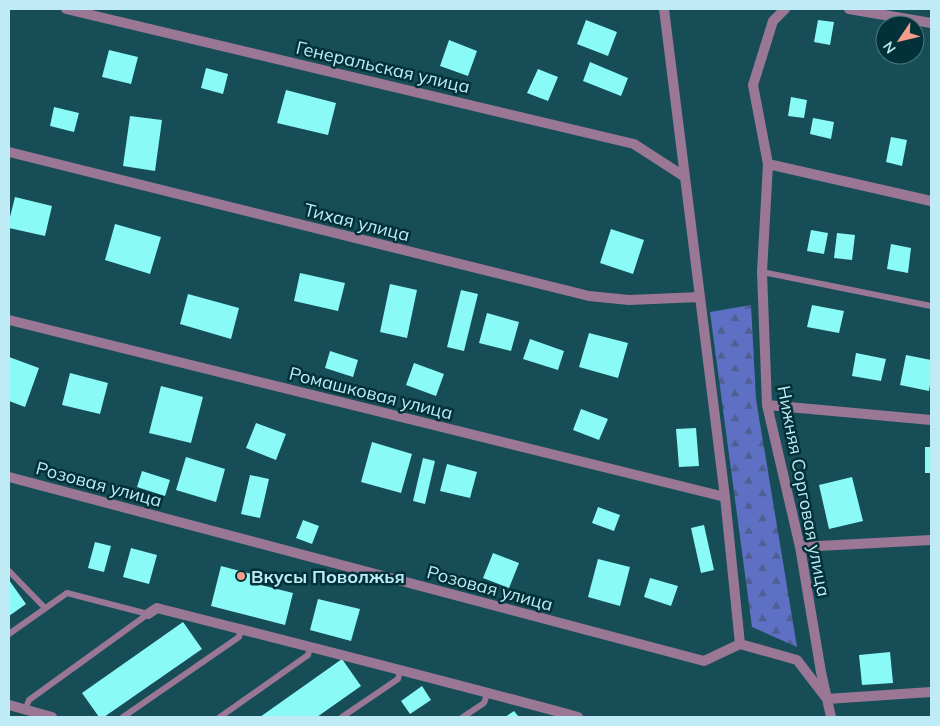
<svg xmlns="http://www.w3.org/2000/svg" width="940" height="726" font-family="Mulish,sans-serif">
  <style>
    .forest { fill: url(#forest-firs) }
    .building { fill: #8afaf6 }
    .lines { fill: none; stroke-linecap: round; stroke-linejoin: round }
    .service { stroke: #9a7794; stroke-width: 6 }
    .minor { stroke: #9a7794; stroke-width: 10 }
    .poi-dot { fill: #f49d8b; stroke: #033139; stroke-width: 2 }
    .labels { text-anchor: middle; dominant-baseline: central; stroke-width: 5; stroke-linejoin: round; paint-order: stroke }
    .street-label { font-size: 18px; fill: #beebf5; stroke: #033139 }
    .poi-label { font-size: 18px; font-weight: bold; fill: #beebf5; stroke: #033139; text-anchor: start }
  </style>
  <defs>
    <pattern id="forest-firs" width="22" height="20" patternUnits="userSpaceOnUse" patternTransform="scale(1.25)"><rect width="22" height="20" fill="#5e70c3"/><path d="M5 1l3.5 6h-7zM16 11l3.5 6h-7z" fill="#4f5f93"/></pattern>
  </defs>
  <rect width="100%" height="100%" fill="#164d57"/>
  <path class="forest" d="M751 305 756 399 797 647 752 627 710 312Z"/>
  <path class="building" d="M586 20 617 32 608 56 577 44Z
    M818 20 834 22 830 45 814 42Z
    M449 40 477 51 468 76 440 66Z
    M109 50 138 57 131 84 102 77Z
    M590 62 628 78 621 96 583 81Z
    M206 68 228 74 223 94 201 88Z
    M538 69 558 77 548 101 527 93Z
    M286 90 336 103 328 135 277 123Z
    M791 97 807 100 804 118 788 116Z
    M54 107 79 113 74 132 50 126Z
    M130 116 162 120 155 171 123 166Z
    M813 118 834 122 831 139 810 134Z
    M891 137 907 140 902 166 886 162Z
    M15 197 52 206 45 236 9 228V221Z
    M115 224 161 237 150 274 105 260Z
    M611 229 644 240 633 274 600 263Z
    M811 230 828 233 824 254 807 251Z
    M837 233 855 235 852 260 834 258Z
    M891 244 911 248 908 273 887 269Z
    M300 273 345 283 338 311 294 301Z
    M390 284 417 290 407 338 380 332Z
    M461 290 478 294 464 351 447 347Z
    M188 294 239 308 231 339 180 324Z
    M812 305 844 311 839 333 807 327Z
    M487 313 519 322 511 351 479 343Z
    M589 333 628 343 618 378 579 367Z
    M530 339 564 351 558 370 523 359Z
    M330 351 358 360 353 377 325 368Z
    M856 353 886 359 881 381 852 376Z
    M906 355 931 360V379L929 391 900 385Z
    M9 357 39 368 25 407 9 401Z
    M414 363 444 374 436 396 406 385Z
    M70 373 108 383 100 414 62 405Z
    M161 386 203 397 191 443 149 433Z
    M581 409 608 419 599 440 573 430Z
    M256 423 286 434 276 460 246 448Z
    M696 428 699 466 679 467 676 429Z
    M372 442 412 454 401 493 361 482Z
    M925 447H931V473H925Z
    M186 457 225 469 216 502 176 490Z
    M423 458 435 461 425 504 413 501Z
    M447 464 477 472 470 498 440 491Z
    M142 471 170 480 165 496 137 487Z
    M250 475 269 479 260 518 241 514Z
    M852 477 863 521 829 529 819 485Z
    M598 507 620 515 614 531 592 523Z
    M303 520 319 526 312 544 296 538Z
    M704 525 714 570 701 573 691 528Z
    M95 542 111 546 104 572 88 568Z
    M131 548 157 555 149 584 123 577Z
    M493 553 519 563 509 588 483 578Z
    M598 559 630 567 620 606 588 597Z
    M221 566 259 576 257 584 293 593 285 625 211 606Z
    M650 578 678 586 671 606 644 597Z
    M9 580 26 604 9 616Z
    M318 599 360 609 351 641 310 630Z
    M183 622 202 649 104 717H99L82 693Z
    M890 652 893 683 862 685 859 655Z
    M342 659 361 686 317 717H260Z
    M422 686 431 700 410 714 401 701Z
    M514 711 519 717H505Z"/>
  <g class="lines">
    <path class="service" d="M762 272 931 306
      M9 571 45 608
      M9 634 67 593 148 614
      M25 710 29 700 148 614
      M123 717 239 637 241 629
      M220 717 308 655 310 648
      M342 717 398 679 400 671
      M463 717 484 703 488 692"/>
    <path class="minor" d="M66 9 634 144 685 177
      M664 9 725 497 740 644
      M785 9 773 21 753 85 768 164 762 272 767 405 800 547 821 672 831 717
      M849 9 931 23
      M9 152 589 296 629 300 700 297
      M768 164 931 201
      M9 320 725 497
      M767 405 931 420
      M9 477 704 661 740 644 797 660 827 699 931 692
      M800 547 931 540
      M148 614 157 608C298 644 438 679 578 717
      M9 705 52 717"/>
  </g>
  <circle class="poi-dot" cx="241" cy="576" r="5"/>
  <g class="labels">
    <g class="street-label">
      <text transform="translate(383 67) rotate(13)">Генеральская улица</text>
      <text transform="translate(357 222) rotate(14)">Тихая улица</text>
      <text transform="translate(371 393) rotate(14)">Ромашковая улица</text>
      <text transform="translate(99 484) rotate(15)">Розовая улица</text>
      <text transform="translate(804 491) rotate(79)">Нижняя Сорговая улица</text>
      <text transform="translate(490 588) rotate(15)">Розовая улица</text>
    </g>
    <g class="poi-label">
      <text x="251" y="576">Вкусы Поволжья</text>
    </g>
  </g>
  <rect width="940" height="726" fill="none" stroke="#beebf5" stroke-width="20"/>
  <g transform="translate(900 40) rotate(235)"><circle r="24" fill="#033139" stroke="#4e7b84"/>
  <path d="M0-4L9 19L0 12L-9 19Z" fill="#f49d8b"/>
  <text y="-8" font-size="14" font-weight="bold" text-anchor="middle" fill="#beebf5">N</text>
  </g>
</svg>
